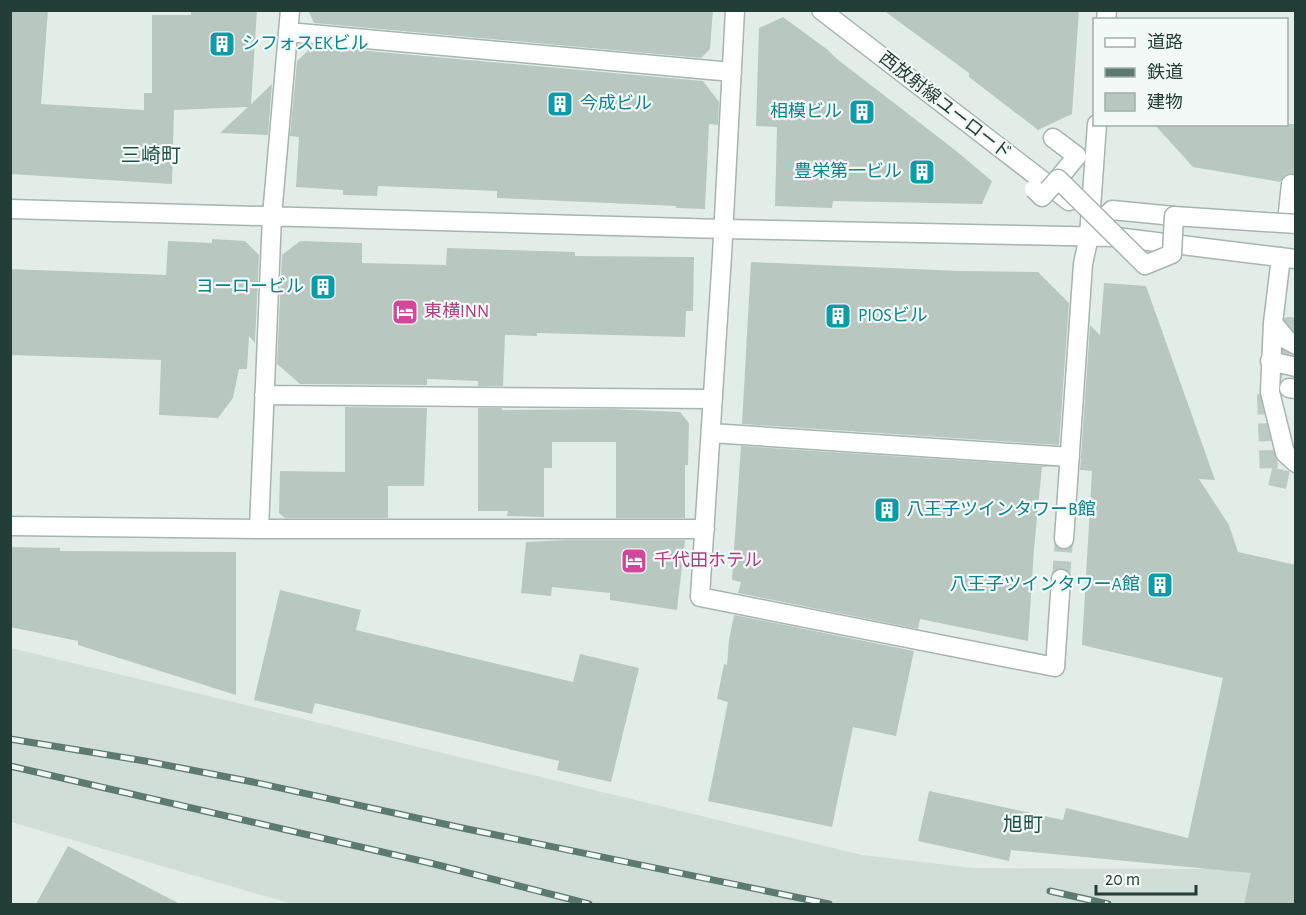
<svg xmlns="http://www.w3.org/2000/svg" width="1306" height="915" font-family="'Alegreya Sans','Noto Sans JP',sans-serif">
  <style>
    .built { fill: #d1ddd7 }
    .building { fill: #b8c8c1 }
    .lines { fill: none; stroke-linecap: round; stroke-linejoin: round }
    .minor-tunnel { stroke: #bccac4; stroke-width: 18; stroke-dasharray: 18 9; stroke-linecap: butt }
    .minor-casing { stroke: #a5b5af; stroke-width: 21 }
    .minor { stroke: #fff; stroke-width: 18 }
    .rail-casing { stroke: #5d7a71; stroke-width: 7 }
    .rail { stroke: #f3f9f6; stroke-width: 4.5; stroke-dasharray: 14; stroke-linecap: butt }
    .minor-bridge-casing { stroke: #a5b5af; stroke-width: 21; stroke-linecap: butt }
    .minor-bridge { stroke: #fff; stroke-width: 18 }
    .labels { text-anchor: middle; dominant-baseline: central; stroke-width: 4.5; stroke-linejoin: round; paint-order: stroke }
    .culture-label { font-size: 18px; fill: #0d838f; stroke: #f3f9f6; text-anchor: start }
    .street-label { font-size: 18px; fill: #223e36; stroke: #f3f9f6 }
    .hotel-label { font-size: 18px; fill: #b23c85; stroke: #f3f9f6; text-anchor: start }
    .neighbourhood-label { font-size: 20px; fill: #1e5043; stroke: #f3f9f6 }
  </style>
  <rect width="100%" height="100%" fill="#e3ede8"/>
  <path class="built" d="M11 648 862 855 974 868 1213 869 1295 839V904H292L11 822Z"/>
  <path class="building" d="M10 10H48L41 104 144 110V93H152V15H191V10H257L251 104 272 84 268 135 220 133 248 107 174 110 172 184 10 174Z
    M308 10H713L710 49 701 58 314 23Z
    M883 10H1079L1072 114 1038 130 969 77V73Z
    M783 17 828 50 837 59 955 150 992 181 982 204 833 201 832 208 775 206 777 127 756 126 759 28Z
    M313 46 703 81 719 102 718 125 709 124 705 209 676 208V206L497 198V191L378 186 377 196 343 195V190L296 187 299 137 290 136 297 61Z
    M1154 124H1296V174H1286L1280 182 1193 167Z
    M212 239 245 241 259 255 255 343 249 336 247 369H239L233 398 218 418 159 415 161 360 10 355V269L166 275 168 241 212 243Z
    M300 241 362 243V263L446 265 447 248 575 252V256L694 257 693 311H686L685 337 537 333V336L505 335 503 386H478V381L427 379V385L300 384 277 364 282 255Z
    M751 262 960 271 1038 272 1069 303 1059 445 742 424Z
    M1104 283 1146 286 1215 480 1199 479 1229 525 1238 552 1296 565V904H1244L1251 873 1011 850 1009 861 918 841 929 791 1063 820 1066 808 1188 838 1223 678 1082 645 1092 471 1080 470 1090 325 1100 335Z
    M345 407 427 408 424 486H388V518H285L279 513 280 471 345 472Z
    M478 408H502V410L614 409 680 412 689 423 688 465H685V518H616V442H552V468H544V517L507 516 508 511H478Z
    M741 446 1058 467H1042L1034 549 1028 641 920 619 918 629 738 593 741 582 732 580Z
    M566 540H685L677 610 610 600V593L552 587 551 596 521 593 526 542Z
    M10 547 60 548V551L236 552V695L78 645V641L10 627Z
    M280 590 361 610 356 630 573 682 580 654 639 668 611 782 557 770 559 761 315 703 312 714 254 700Z
    M734 615 914 651 896 736 853 727 832 827 708 801 728 702 717 699 724 664 727 665 729 640Z
    M68 846 180 904H36Z"/>
  <g class="lines">
    <path class="minor-tunnel" d="M1296 327 1289 326 1266 397 1269 476 1296 482
      M1061 579 1064 539"/>
    <g class="minor-casing">
      <path id="minor" d="M735 10 722 255 700 597 1055 667 1061 579
        M821 10 1069 201
        M1106 20 1107 10
        M288 32 732 72
        M1053 138 1077 156 1058 179
        M10 209 723 229 1116 237 1296 259
        M1100 222 1112 210 1174 216
        M1287 222 1291 184
        M1281 257 1273 323 1270 392 1285 453 1296 463
        M1273 323 1287 340 1296 345
        M1270 361 1296 367
        M1289 388 1296 389
        M264 395 713 399
        M711 433 1070 457
        M10 526 259 529H705
        M259 529 272 216 290 10
        M1064 539 1083 264 1089 236 1097 124"/>
    </g>
    <use href="#minor" class="minor"/>
    <g class="rail-casing">
      <path id="rail" d="M10 739 145 761 253 782 467 829 829 904
        M10 766 430 863 589 904
        M1050 891 1108 904"/>
    </g>
    <use href="#rail" class="rail"/>
    <g class="minor-bridge-casing">
      <path id="minor-bridge" d="M1034 189 1042 197 1058 179 1145 265 1172 254 1174 216 1296 224"/>
    </g>
    <use href="#minor-bridge" class="minor-bridge"/>
  </g>
  <defs>
    <g id="building-square" transform="scale(1.35)"><rect x="-9" y="-9" width="18" height="18" rx="4" fill="#0f9aa8" stroke="#f3f9f6"/><path d="M-4-6H4V6H1V3H-1V6H-4ZM-2.5-4.3h1.7v1.8h-1.7ZM.8-4.3h1.7v1.8H.8ZM-2.5-1h1.7V.8h-1.7ZM.8-1h1.7V.8H.8Z" fill="#fff"/></g>
    <g id="hotel-square" transform="scale(1.35)"><rect x="-9" y="-9" width="18" height="18" rx="4" fill="#d1479c" stroke="#f3f9f6"/><path d="M-6-4.5h1.5V1H6V5H4.5V3h-9V5H-6ZM-4 0a1.8 1.8 0 1 1 3.6 0ZM.5 0V-2.5h3Q6-2.5 6 0Z" fill="#fff"/></g>
  </defs>
  <g fill-rule="evenodd">
    <use href="#building-square" x="222" y="44"/>
    <use href="#building-square" x="560" y="104"/>
    <use href="#building-square" x="862" y="112"/>
    <use href="#building-square" x="922" y="172"/>
    <use href="#building-square" x="323" y="287"/>
    <use href="#hotel-square" x="405" y="312"/>
    <use href="#building-square" x="838" y="316"/>
    <use href="#building-square" x="887" y="510"/>
    <use href="#hotel-square" x="634" y="561"/>
    <use href="#building-square" x="1160" y="585"/>
  </g>
  <g class="labels">
    <g class="culture-label">
      <text x="242" y="44">シフォスEKビル</text>
      <text x="580" y="104">今成ビル</text>
      <text x="842" y="112" text-anchor="end">相模ビル</text>
      <text x="902" y="172" text-anchor="end">豊栄第一ビル</text>
      <text x="304" y="287" text-anchor="end">ヨーロービル</text>
      <text x="858" y="316">PIOSビル</text>
      <text x="906" y="510">八王子ツインタワーB館</text>
      <text x="1140" y="585" text-anchor="end">八王子ツインタワーA館</text>
    </g>
    <g class="street-label">
      <text transform="translate(945 106) rotate(38)">西放射線ユーロード</text>
    </g>
    <g class="hotel-label">
      <text x="424" y="312">東横INN</text>
      <text x="654" y="561">千代田ホテル</text>
    </g>
    <g class="neighbourhood-label">
      <text x="151" y="156">三崎町</text>
      <text x="1023" y="825">旭町</text>
    </g>
  </g>
  <rect width="1306" height="915" fill="none" stroke="#223e36" stroke-width="24"/>
  <rect x="1093" y="18" width="195" height="108" fill="#f3f9f6" stroke="#9faea9" stroke-width="1.5"/>
  <rect x="1105" y="38" width="30" height="9" fill="#ffffff" stroke="#9faea9" stroke-width="1.5"/>
  <text x="1147" y="48" font-size="18" fill="#223e36">道路</text>
  <rect x="1105" y="68" width="30" height="9" fill="#5d7a71" stroke="#9faea9" stroke-width="1.5"/>
  <text x="1147" y="78" font-size="18" fill="#223e36">鉄道</text>
  <rect x="1105" y="93" width="30" height="18" fill="#b8c8c1" stroke="#9faea9" stroke-width="1.5"/>
  <text x="1147" y="108" font-size="18" fill="#223e36">建物</text>
  <path d="M1096 885v9h100v-9" fill="none" stroke="#223e36" stroke-width="3"/>
  <text x="1105" y="885" font-size="18" fill="#223e36" stroke="#f3f9f6" stroke-width="4.5" paint-order="stroke">20 m</text>
</svg>
